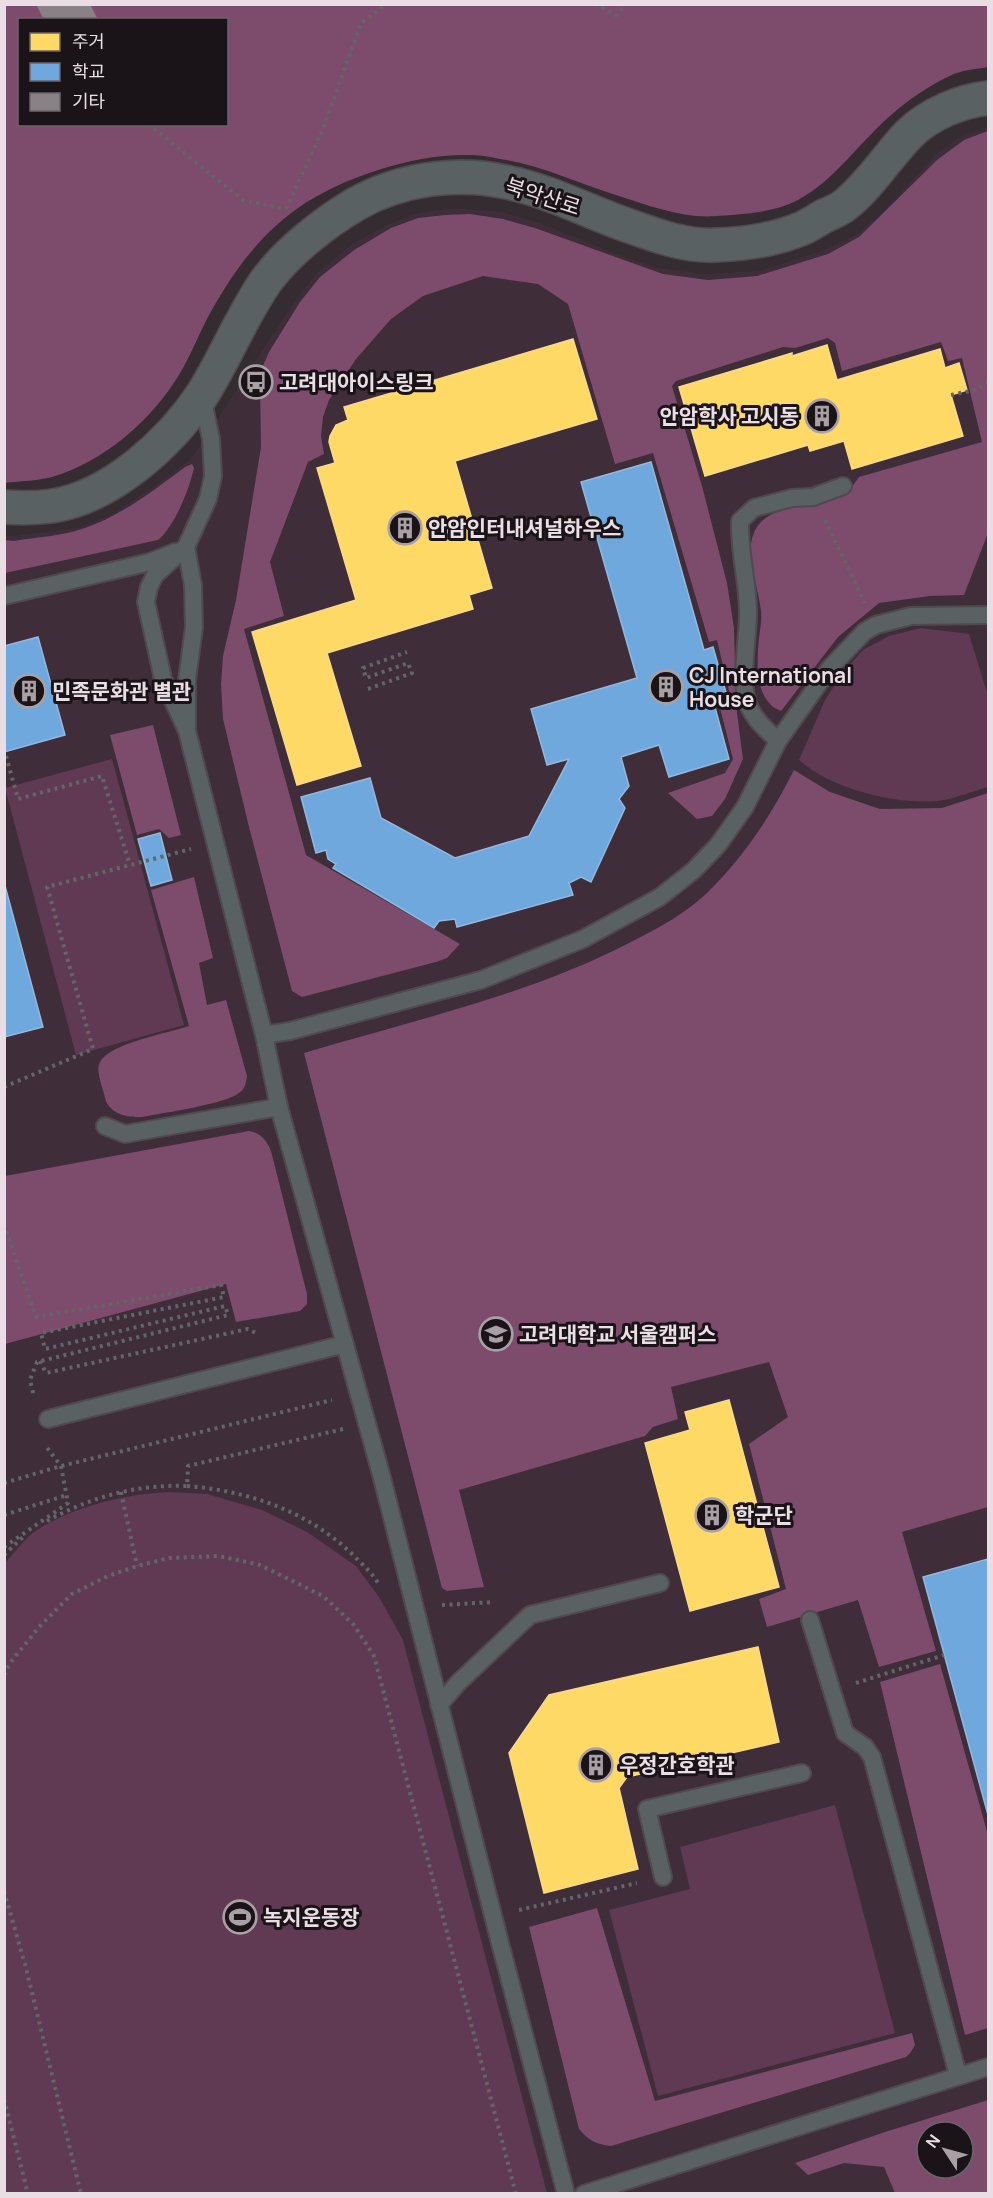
<svg xmlns="http://www.w3.org/2000/svg" width="993" height="2198" font-family="Manrope,'Noto Sans KR',sans-serif">
  <style>
    .built { fill: #3f2d39; fill-rule: evenodd }
    .green { fill: #603a53 }
    .forest { fill: #7d4b6c; fill-rule: evenodd }
    .homes { fill: #ffd966; stroke: #f8da8c; stroke-width: 1.5 }
    .schools { fill: #6fa8dc; stroke: #93b8de; stroke-width: 1.5 }
    .building { fill: #888185 }
    .lines { fill: none; stroke-linecap: round; stroke-linejoin: round }
    .service-casing { stroke: #50494d; stroke-width: 20 }
    .tertiary-casing { stroke: #50494d; stroke-width: 36 }
    .path { stroke: #636668; stroke-width: 4; stroke-dasharray: 3 4.5; stroke-linecap: butt }
    .service { stroke: #5a6163; stroke-width: 16 }
    .tertiary { stroke: #5a6163; stroke-width: 33 }
    .labels { text-anchor: middle; dominant-baseline: central; stroke-width: 6; stroke-linejoin: round; paint-order: stroke }
    .street-label { font-size: 21px; fill: #e8dee4; stroke: #1a1317 }
    .poi-label { font-size: 21px; font-weight: bold; fill: #e8dee4; stroke: #1a1317; text-anchor: start }
  </style>
  <rect width="100%" height="100%" fill="#342c30"/>
  <path class="built" d="M988 127V2193H5L4 535 14 536 79 528 111 515 146 492 191 459 293 304 316 274 352 244 389 224 419 213 445 209H468L502 212 540 223 621 256 659 268 703 274 759 271 824 250 858 234 885 210 935 155 958 138ZM927 2132H963V2168H927Z"/>
  <path class="green" d="M921 628 969 634 988 696V787C974 791 959 797 944 800 901 807 831 789 799 760L825 700 842 674 863 650 889 636Z
    M112 759 184 1025 76 1055 5 788Z
    M169 1492 207 1494 262 1510 307 1532 356 1566 379 1597 403 1640 547 2193H5V1563C14 1553 25 1538 37 1530 75 1506 125 1494 169 1492Z
    M835 1805 895 2033 658 2096 609 1910 690 1889 680 1847Z"/>
  <path class="forest" d="M5 5H988V67C977 69 964 70 954 74 931 84 908 100 890 116 858 144 835 180 798 200 773 213 744 214 717 216 684 219 650 206 619 196 582 185 545 167 506 160 495 158 482 155 471 155 416 153 342 177 298 208 258 236 231 275 208 317 198 336 190 357 179 375 151 421 103 462 52 477 37 481 20 481 5 483ZM20 20H226V124H20Z
    M988 131V533L964 595 930 596 879 603 838 637 781 711C778 709 773 708 770 704 755 689 757 658 759 638 760 629 762 620 761 611 758 582 738 543 763 520 778 506 826 501 846 495L859 477 982 442 962 358 948 361 941 342 842 371 835 343 828 338 795 348 783 347 676 381 672 386 702 486 727 583 734 628 736 705 743 759 725 799 712 816 697 819 668 793 725 773 733 759 719 704 731 699 717 640 709 642 653 453 615 464 568 304 538 284 483 276 423 296 391 319 356 359 329 400 323 417 321 436 324 454 308 462 270 562 284 616 244 629 306 855 460 944 447 958 436 962 302 997 292 991 249 827 223 719 221 684 223 656 236 600 261 447 260 386 262 368 269 352 300 302 320 277 354 250 391 228 418 218 445 215 470 214 503 219 535 228 663 274 708 280 757 276 828 254 859 237 937 160 964 140Z
    M192 464 194 468C189 490 175 526 158 540L5 573V540L14 541C36 537 62 536 82 529 121 516 153 491 185 467Z
    M153 725 181 835 169 838 159 829 137 835 110 735Z
    M794 770 830 792 880 809 942 808 988 793V1507L902 1532 936 1651 879 1667 858 1600 767 1627 759 1599 786 1589 749 1444 788 1417 769 1362 671 1387 678 1419 653 1427 645 1436 459 1490 484 1587 447 1591 442 1588 304 1053C414 1020 529 995 631 942 658 928 685 914 707 893 745 856 770 817 794 770Z
    M194 877 213 958 199 963 207 1005 226 1000 247 1076C246 1083 245 1089 239 1093 226 1104 162 1113 142 1117 128 1118 109 1114 105 1098 103 1088 95 1071 100 1062 110 1043 169 1033 189 1026L151 890Z
    M249 1131C261 1133 267 1141 271 1151L307 1294V1304L300 1311 236 1322 226 1284 5 1344V1176Z
    M940 1664 988 1835V2028L965 2035 880 1682Z
    M597 1908 655 2101 912 2033 915 2045 911 2052 906 2057 611 2146C596 2144 589 2141 579 2129L529 1927Z
    M988 2100V2193H895L884 2167 844 2163 808 2175 795 2163 885 2132ZM927 2132H963V2168H927Z"/>
  <path class="homes" d="M573 339 597 419 455 461 492 588 469 595 473 609 327 653 361 766 297 785 252 632 356 600 317 468 335 463 329 442 330 436 336 425 348 420 344 407Z
    M827 345 837 380 940 349 945 368 959 363 967 390 951 395 963 436 852 469 844 441 810 451 808 445 705 476 679 387 792 353V356Z
    M729 1400 779 1587 690 1611 645 1443 690 1430 685 1412Z
    M758 1647 779 1742 627 1777 619 1788 638 1869 544 1893 509 1753 549 1695Z"/>
  <path class="schools" d="M651 462 704 650 713 647 727 696 713 700 729 759 669 777 659 745 621 757 629 786 619 799 625 808 591 882 581 877 569 883 573 895 457 927 455 919 439 921 434 928 333 868 336 864 328 859 326 850 316 853 301 797 370 778 381 818 455 858 529 836 569 759 547 765 531 709 637 678 581 482Z
    M38 637 65 735 4 752V646Z
    M160 833 172 880 151 886 138 839Z
    M4 882 43 1027 4 1037Z
    M988 1559V1815L923 1577Z"/>
  <path class="building" d="M36 4H90L98 20H44Z"/>
  <g class="lines">
    <g class="service-casing">
      <path id="service" d="M202 397 211 439 213 476 208 499 186 547 155 575 149 587 146 602 163 679 187 731 264 1035 279 1107 381 1474 499 1939 566 2194
        M186 547 193 585 194 627 187 680V727
        M4 596 150 562 175 552
        M778 741C766 729 752 718 747 701 740 679 748 638 748 613 748 582 739 553 740 521L754 508 792 498 813 497 843 486
        M264 1035 290 1031 481 980 583 939 660 897 694 870 718 845 745 807 778 741 829 669 864 632 876 625 911 616 988 615
        M105 1126 125 1134 279 1107
        M48 1419 345 1344
        M810 1620 845 1733 865 1747 872 1757 958 2075
        M439 1705 458 1683 530 1615 660 1583
        M663 1877 647 1809 802 1773
        M584 2194 988 2067"/>
    </g>
    <g class="tertiary-casing">
      <path id="tertiary" d="M4 507C20 508 37 508 52 506 111 497 170 443 202 395 225 359 241 317 266 281 288 251 324 223 356 204 400 179 456 171 506 182 551 191 592 214 635 228 660 237 689 247 716 245 743 244 773 240 798 230 807 227 815 221 824 216 831 213 839 210 845 205 870 185 887 157 909 134 929 114 961 101 988 98"/>
    </g>
    <path class="path" d="M595 4 616 15 627 4
      M148 124 243 200 286 209
      M286 209 323 129 361 23 387 4
      M951 395 979 389 988 382
      M825 520 865 603
      M368 689 412 673 408 663 366 678 363 668 407 652
      M6 756 18 799 102 776 130 865
      M4 1087 93 1049 47 887 191 849
      M4 1224 36 1317 221 1285 224 1297 41 1333 45 1349 225 1306 228 1315 37 1362 30 1380 34 1397
      M40 1361 46 1373 248 1329 256 1333
      M4 1483 61 1466 332 1400
      M187 1486C251 1491 313 1513 358 1560 366 1568 374 1575 379 1585
      M121 1492 137 1566
      M4 1515 67 1495
      M47 1521C91 1497 137 1484 187 1486L188 1466 343 1429
      M4 1547 68 1503 61 1466 45 1445
      M4 1555 23 1537
      M442 1605 494 1602
      M4 1675 10 1663 39 1627 72 1594 108 1576 137 1566 169 1558 219 1556 260 1565 323 1596 354 1625 374 1656 516 2194
      M856 1683 944 1655
      M4 1891 26 1968 81 2194
      M519 1910 637 1883
      M4 2099 28 2194"/>
    <use href="#service" class="service"/>
    <use href="#tertiary" class="tertiary"/>
  </g>
  <defs>
    <g id="bus-ring" transform="scale(1.725)"><circle r="9.5" fill="#1a1317" stroke="#a9a0a5" stroke-width="1.5"/><path d="M-5-6H5V4H4V6H2V4H-2V6H-4V4H-5ZM-3.5-4V0h7V-4ZM-3.5 1.2v1.5H-2V1.2ZM2 1.2v1.5H3.5V1.2Z" fill="#a9a0a5"/></g>
    <g id="building-ring" transform="scale(1.725)"><circle r="9.5" fill="#1a1317" stroke="#a9a0a5" stroke-width="1.5"/><path d="M-4-6H4V6H1V3H-1V6H-4ZM-2.5-4.3h1.7v1.8h-1.7ZM.8-4.3h1.7v1.8H.8ZM-2.5-1h1.7V.8h-1.7ZM.8-1h1.7V.8H.8Z" fill="#a9a0a5"/></g>
    <g id="university-ring" transform="scale(1.725)"><circle r="9.5" fill="#1a1317" stroke="#a9a0a5" stroke-width="1.5"/><path d="M0-5L7-2L0 1L-7-2ZM-4 1L0 2.5L4 1V4Q0 6-4 4Z" fill="#a9a0a5"/></g>
    <g id="stadium-ring" transform="scale(1.725)"><circle r="9.5" fill="#1a1317" stroke="#a9a0a5" stroke-width="1.5"/><path d="M0-5a6.5 5 0 1 0 0 10a6.5 5 0 1 0 0-10ZM-3.5-1.8h7v3.6h-7Z" fill="#a9a0a5"/></g>
  </defs>
  <g fill-rule="evenodd">
    <use href="#bus-ring" x="256" y="382"/>
    <use href="#building-ring" x="822" y="416"/>
    <use href="#building-ring" x="405" y="528"/>
    <use href="#building-ring" x="666" y="687"/>
    <use href="#building-ring" x="29" y="691"/>
    <use href="#university-ring" x="496" y="1334"/>
    <use href="#building-ring" x="712" y="1515"/>
    <use href="#building-ring" x="596" y="1765"/>
    <use href="#stadium-ring" x="240" y="1917"/>
  </g>
  <g class="labels">
    <g class="street-label">
      <text transform="translate(543 196) rotate(18)">북악산로</text>
    </g>
    <g class="poi-label">
      <text x="279" y="382">고려대아이스링크</text>
      <text x="799" y="416" text-anchor="end">안암학사 고시동</text>
      <text x="428" y="528">안암인터내셔널하우스</text>
      <text x="689" y="675">CJ International<tspan x="689" dy="24">House</tspan></text>
      <text x="52" y="691">민족문화관 별관</text>
      <text x="519" y="1334">고려대학교 서울캠퍼스</text>
      <text x="735" y="1515">학군단</text>
      <text x="619" y="1765">우정간호학관</text>
      <text x="263" y="1917">녹지운동장</text>
    </g>
  </g>
  <rect width="993" height="2198" fill="none" stroke="#e8dee4" stroke-width="12"/>
  <rect x="18" y="18" width="210" height="108" fill="#1a1317" stroke="#6c6469" stroke-width="1.5"/>
  <rect x="30" y="33" width="30" height="18" fill="#ffd966" stroke="#6c6469" stroke-width="1.5"/>
  <text x="72" y="48" font-size="18" fill="#e8dee4">주거</text>
  <rect x="30" y="63" width="30" height="18" fill="#6fa8dc" stroke="#6c6469" stroke-width="1.5"/>
  <text x="72" y="78" font-size="18" fill="#e8dee4">학교</text>
  <rect x="30" y="93" width="30" height="18" fill="#888185" stroke="#6c6469" stroke-width="1.5"/>
  <text x="72" y="108" font-size="18" fill="#e8dee4">기타</text>
  <g transform="translate(945 2150) rotate(306)"><circle r="28" fill="#1a1317" stroke="#6c6469" stroke-width="1.5"/>
  <path d="M0-4.5L10 22L0 15L-10 22Z" fill="#a9a0a5"/>
  <text y="-9" font-size="16" font-weight="bold" text-anchor="middle" fill="#e8dee4">N</text>
  </g>
</svg>
